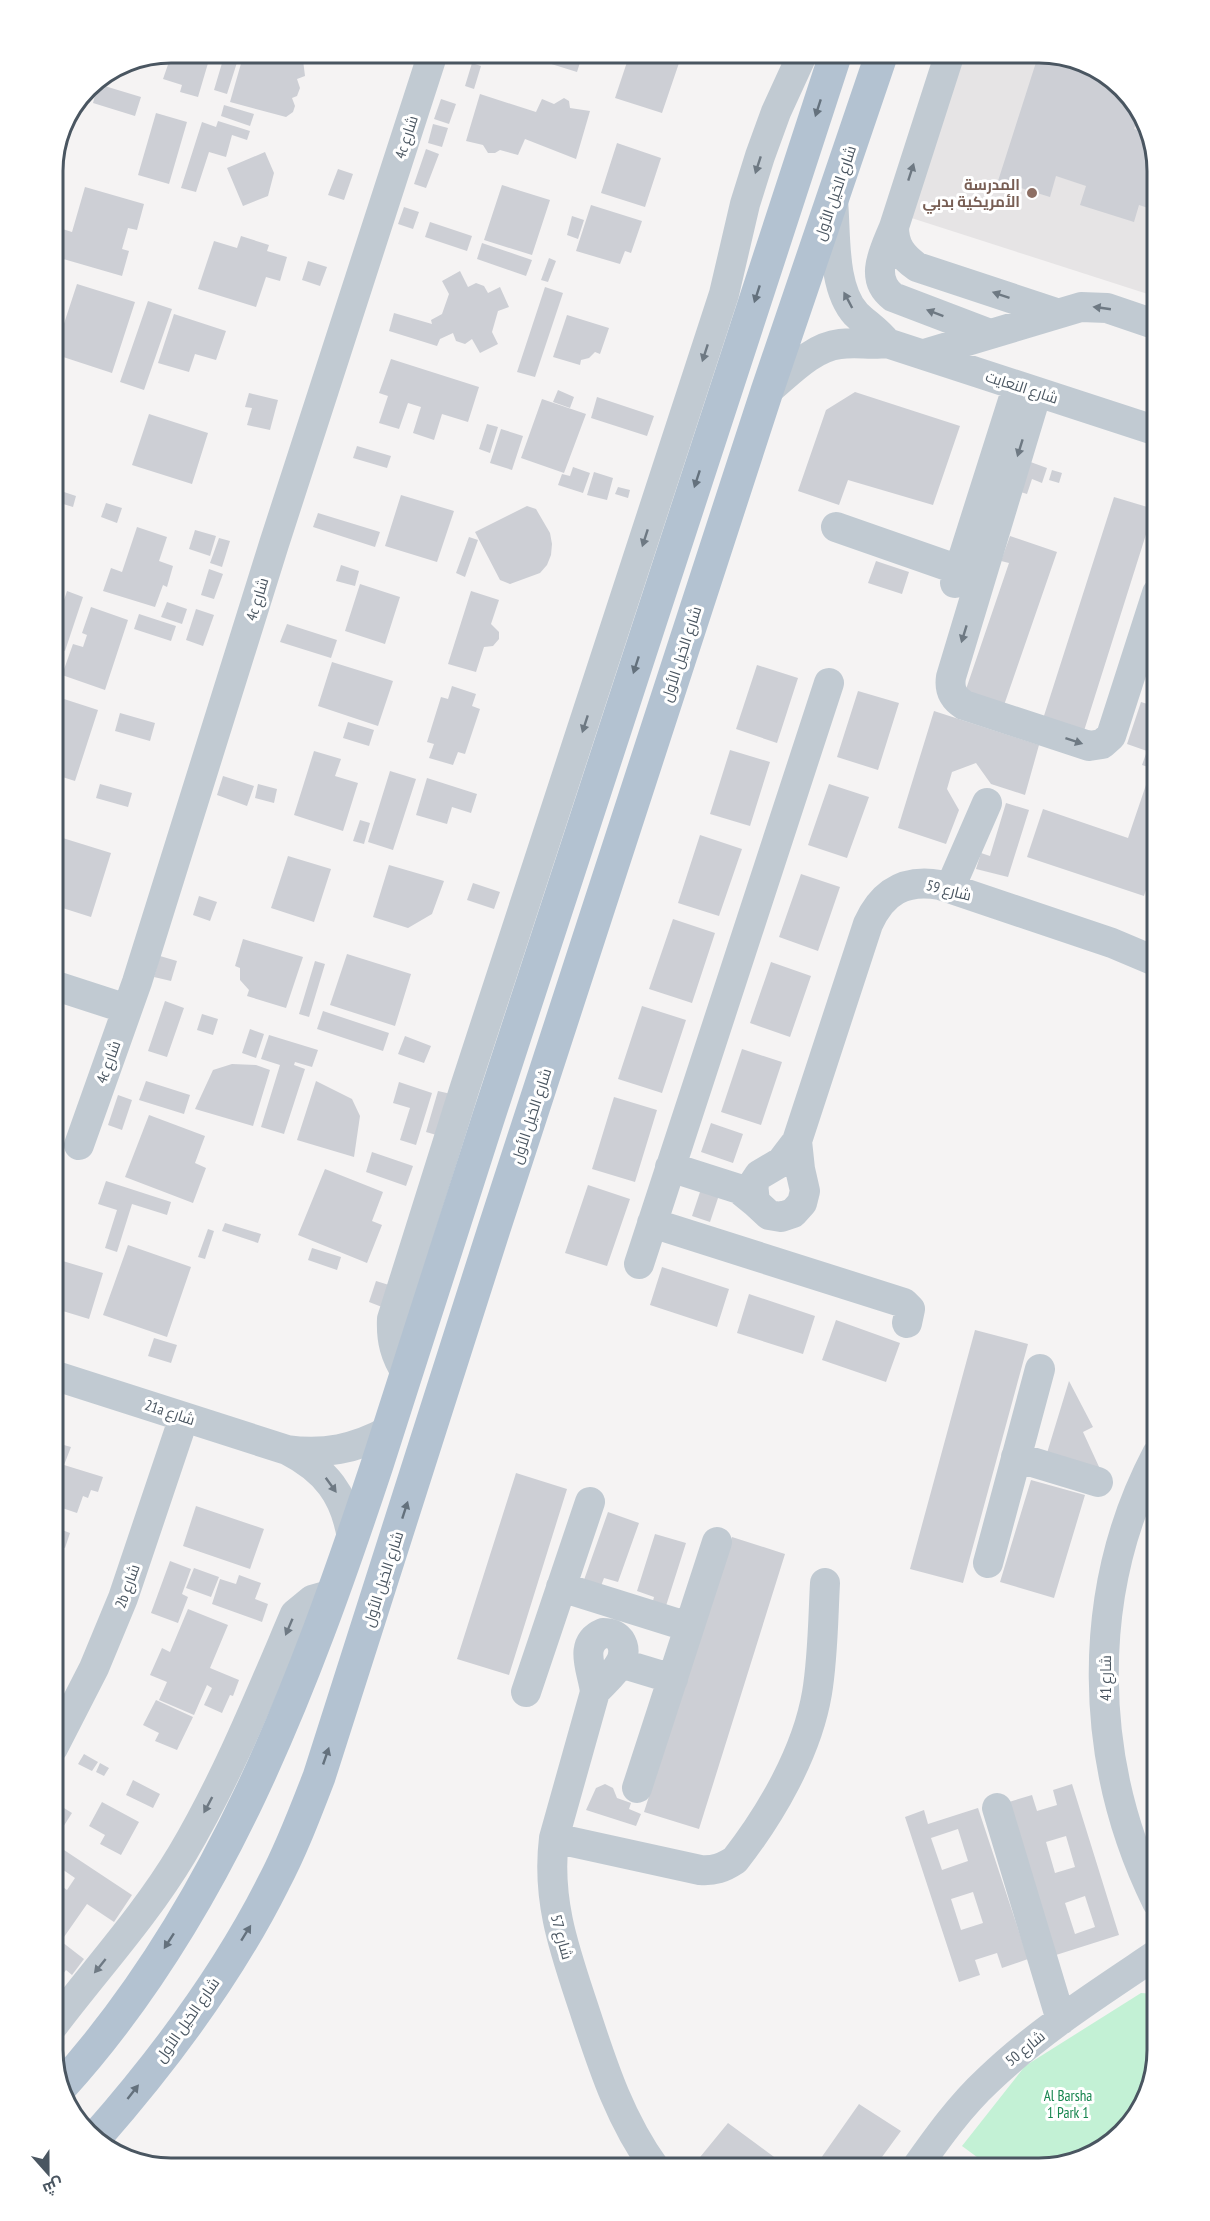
<svg xmlns="http://www.w3.org/2000/svg" width="1210" height="2221" font-family="'PT Sans Narrow',Cairo,sans-serif">
  <style>
    .education { fill: #e6e4e5 }
    .green { fill: #c3f1d5 }
    .building { fill: #cdcfd5; fill-rule: evenodd }
    .lines { fill: none; stroke-linecap: round; stroke-linejoin: round }
    .minor { stroke: #c1cad2; stroke-width: 30 }
    .major { stroke: #b3c2d1; stroke-width: 33 }
    .oneway { fill: #64717d }
    .oneway2 { fill: #6e7983 }
    .education-dot { fill: #8d6e63; stroke: #fff; stroke-width: 2 }
    .labels { text-anchor: middle; dominant-baseline: central; stroke-width: 6; stroke-linejoin: round; paint-order: stroke }
    .street-label { font-size: 15px; fill: #4a5661; stroke: #fff }
    .education-label { font-size: 15px; font-weight: bold; fill: #785e54; stroke: #fff; text-anchor: end }
    .park-label { font-size: 15px; fill: #17864f; stroke: #fff }
    .rim { fill: none; stroke: #4a5661; stroke-width: 3 }
  </style>
  <rect width="100%" height="100%" fill="#f5f3f3"/>
  <path class="education" d="M950 53H1047L1111 77 1148 126 1157 171V297L899 214Z"/>
  <path class="green" d="M1141 1993 1157 1994V2050L1137 2116 1084 2159 1039 2168H975L981 2160 962 2146 1025 2066Z"/>
  <path class="building" d="M171 53H211L198 97 180 92 182 85 163 79 171 56 164 54Z
    M225 53H240L227 94 214 90Z
    M244 53H276L303 60 305 76 297 79 300 88 297 96 292 98 295 106 293 112 286 117 230 102Z
    M516 53H583L577 72Z
    M630 53H647L679 63 662 113 615 98Z
    M1039 53H1047L1111 77 1139 114 1134 129 1150 134 1153 151 1151 158 1155 160 1158 171 1157 211 1139 205 1134 222 1080 205 1086 186 1056 176 1050 197 998 181Z
    M472 63 481 66 474 89 465 86Z
    M95 82 89 100 81 97 88 87Z
    M98 84 141 97 135 116 93 103Z
    M480 94 536 112 542 99 554 104 564 98 569 101 570 108 590 111 576 159 525 139 518 155 500 150 495 153H488L483 145 466 141Z
    M441 99 456 104 449 124 434 119Z
    M224 105 254 114 250 126 221 116Z
    M156 113 187 122 169 184 138 175Z
    M218 121 250 131 247 140 232 135 226 157 209 152 196 192 181 188 202 122 216 127Z
    M433 124 448 128 442 147 428 143Z
    M617 143 661 158 645 207 601 193Z
    M426 149 439 154 426 188 414 184Z
    M265 152 274 173 268 196 243 206 227 168Z
    M338 169 353 174 344 200 328 195Z
    M502 185 550 200 532 255 484 240Z
    M85 187 144 204 137 230 128 228 122 249 129 251 122 276 53 256V238L56 227 72 232Z
    M591 205 642 221 631 253 625 251 620 264 576 251Z
    M404 207 419 212 413 229 398 224Z
    M572 216 584 220 578 239 567 235Z
    M430 222 472 236 467 251 425 237Z
    M241 236 269 245 267 251 287 257 280 281 266 277 256 307 198 289 214 241 237 248Z
    M482 243 532 260 526 276 477 259Z
    M549 258 556 261 548 282 541 280Z
    M308 261 327 267 320 286 302 280Z
    M460 271 468 287 476 283 484 286 488 293 500 287 509 307 498 311 492 332 498 344 480 353 472 339 465 344 456 341 453 333 440 339 437 346 389 331 394 313 432 324 431 320 442 314 449 294 442 281Z
    M77 284 135 302 112 373 54 354Z
    M545 287 563 293 535 377 517 372Z
    M148 301 172 309 144 390 120 382Z
    M174 314 226 331 216 360 195 354 189 372 158 363Z
    M567 315 609 328 600 354 595 352 589 358 581 360 580 365 553 357Z
    M391 359 479 387 468 422 442 414 434 440 413 433 421 407 408 403 399 429 379 423 388 396 379 393Z
    M558 390 574 397 570 408 553 402Z
    M855 392 960 426 933 505 848 480 839 505 798 491 826 410Z
    M249 393 278 400 270 430 247 425 252 408 245 407Z
    M597 397 654 416 647 436 591 418Z
    M542 399 586 414 564 473 521 458Z
    M149 414 208 433 192 484 132 465Z
    M487 424 498 427 490 453 479 449Z
    M501 429 523 436 512 470 490 463Z
    M357 446 391 456 387 468 353 458Z
    M1025 460 1047 468 1042 483 1032 479 1027 494 1014 490Z
    M573 467 590 473 583 493 558 485 562 474 570 476Z
    M1052 470 1062 473 1059 483 1049 480Z
    M594 472 613 478 607 500 587 495Z
    M618 487 630 490 628 498 615 494Z
    M64 492 76 496 73 507 60 503Z
    M401 495 454 511 437 562 385 546Z
    M1114 497 1154 509 1083 734 1042 722Z
    M106 503 122 508 117 523 101 517Z
    M527 506 536 509 550 533 552 544 551 555 547 565 540 573 510 584 500 580 475 532Z
    M318 513 380 532 375 547 313 527Z
    M137 527 167 537 159 561 173 566 167 587 163 585 155 607 103 591 111 568 122 572Z
    M195 530 216 536 210 556 189 549Z
    M1010 536 1057 552 1002 711 963 698 1009 563 1001 561Z
    M469 537 478 540 465 577 456 573Z
    M219 538 230 541 222 567 210 563Z
    M876 561 909 572 902 594 868 583Z
    M341 565 359 571 355 586 336 581Z
    M209 569 223 574 214 599 201 595Z
    M360 584 400 597 385 644 345 631Z
    M67 591 83 597 65 651 53 647V634Z
    M471 591 499 600 491 624 499 632V639L493 646 484 647 476 672 448 664Z
    M167 602 187 609 182 624 161 617Z
    M91 607 128 620 105 690 62 675 73 644 83 647 87 635 82 633Z
    M196 609 214 615 203 646 186 640Z
    M139 614 176 626 171 641 134 629Z
    M287 624 337 640 331 658 280 642Z
    M1157 661V689L1148 685Z
    M332 662 393 681 378 726 318 706Z
    M757 665 798 678 777 743 736 729Z
    M452 686 476 694 472 706 480 709 465 754 458 752 453 765 429 758 434 744 427 742 441 697 448 699Z
    M858 691 899 703 878 770 837 757Z
    M64 699 98 710 75 781 53 774V738H54L59 725 55 724Z
    M53 701 60 704 53 724Z
    M1141 702 1157 707V770L1142 765 1147 751 1127 744Z
    M934 711 1039 745 1025 795 991 784 976 763 952 772 947 789 959 810 946 844 898 828Z
    M120 713 155 723 150 741 115 731Z
    M348 722 374 730 369 746 343 738Z
    M730 750 770 762 750 826 710 814Z
    M314 751 341 759 335 776 358 783 343 831 294 815Z
    M390 771 416 779 393 850 368 842Z
    M223 776 254 786 247 806 217 795Z
    M427 778 477 794 471 813 452 807 447 824 416 815Z
    M1148 779 1157 783V855L1144 896 1027 857 1043 809 1128 838Z
    M100 784 132 793 128 807 96 798Z
    M258 784 277 789 274 803 255 798Z
    M829 784 869 797 847 858 808 845Z
    M1006 803 1029 810 1008 877 976 869 981 853 990 856Z
    M360 820 370 823 364 844 353 841Z
    M53 835 111 853 91 917 53 905Z
    M700 835 742 849 719 916 678 903Z
    M288 856 331 869 314 922 271 908Z
    M389 865 444 881 432 914 408 928 373 917Z
    M801 874 840 887 818 951 779 937Z
    M473 883 500 892 494 909 467 900Z
    M199 896 217 902 210 921 193 915Z
    M673 919 715 933 692 1003 649 989Z
    M243 939 303 957 286 1008 247 996 249 990 240 980V968L235 966Z
    M347 954 411 974 395 1026 330 1005Z
    M160 956 177 961 171 981 154 977Z
    M315 961 325 964 309 1017 299 1014Z
    M771 962 811 976 790 1037 750 1023Z
    M165 1001 184 1008 167 1057 148 1051Z
    M642 1006 686 1020 662 1093 618 1079Z
    M323 1011 389 1033 383 1051 317 1029Z
    M202 1014 218 1019 213 1035 197 1030Z
    M250 1029 264 1034 256 1058 242 1053Z
    M269 1035 318 1050 312 1067 295 1062 294 1065 305 1069 284 1134 261 1127 280 1065 261 1059Z
    M405 1036 431 1046 424 1063 398 1054Z
    M742 1049 782 1062 761 1125 721 1112Z
    M232 1064 256 1065 270 1070 253 1126 195 1109 213 1070Z
    M146 1081 190 1095 184 1114 139 1100Z
    M316 1081 352 1099 360 1116 354 1157 297 1140Z
    M399 1082 432 1093 416 1145 400 1140 410 1108 393 1103Z
    M438 1091 451 1094 440 1136 426 1132Z
    M118 1095 132 1100 122 1130 108 1125Z
    M614 1097 657 1110 635 1182 592 1169Z
    M149 1115 205 1136 195 1163 206 1168 193 1203 125 1177Z
    M711 1123 743 1134 733 1163 701 1152Z
    M372 1152 413 1166 406 1186 366 1172Z
    M325 1169 383 1192 372 1221 382 1225 367 1263 298 1235Z
    M106 1181 171 1202 167 1215 132 1204 117 1252 105 1248 117 1210 98 1204Z
    M703 1183 721 1189 710 1222 692 1216Z
    M588 1185 630 1199 607 1266 565 1253Z
    M225 1223 261 1234 258 1243 222 1231Z
    M208 1229 214 1231 205 1259 198 1257Z
    M128 1245 191 1267 167 1337 103 1315Z
    M312 1248 341 1257 337 1270 308 1260Z
    M56 1259 103 1273 89 1319 53 1308V1270Z
    M662 1267 729 1289 717 1327 650 1305Z
    M376 1281 389 1285 382 1307 369 1302Z
    M749 1294 815 1316 803 1354 737 1333Z
    M836 1320 900 1343 886 1382 822 1360Z
    M975 1330 1028 1344 963 1583 910 1569Z
    M154 1338 177 1345 171 1363 148 1356Z
    M1069 1381 1093 1427 1083 1432 1100 1469 1047 1453Z
    M53 1442 71 1447 64 1465 103 1477 98 1492 91 1490 88 1498 83 1496 77 1513 53 1505 59 1482 53 1480Z
    M516 1473 567 1489 509 1675 457 1659Z
    M1031 1480 1085 1495 1054 1598 1000 1582Z
    M196 1506 264 1529 250 1569 183 1546Z
    M608 1512 639 1523 618 1582 604 1578 601 1586 584 1580Z
    M62 1530 70 1533 65 1548 56 1545Z
    M655 1534 686 1543 665 1609 652 1605 654 1597 637 1591Z
    M732 1537 785 1554 699 1829 644 1812Z
    M170 1561 191 1569 182 1594 188 1597 178 1623 151 1613Z
    M194 1568 219 1577 211 1597 186 1588Z
    M239 1575 261 1583 255 1599 268 1604 262 1622 212 1604 220 1579 236 1584Z
    M188 1609 228 1625 210 1668 239 1680 233 1696 230 1695 222 1713 204 1705 212 1688 207 1685 194 1715 159 1700 167 1682 150 1675 162 1648 170 1652Z
    M156 1700 193 1717 177 1750 155 1741 159 1733 143 1725Z
    M84 1754 98 1762 92 1771 78 1764Z
    M100 1763 109 1768 104 1776 96 1772Z
    M133 1780 160 1794 153 1808 126 1795Z
    M605 1784 613 1788 617 1798 631 1803 629 1809 641 1814 636 1826 586 1810 596 1788Z
    M1072 1784 1119 1935 1056 1955 1009 1802 1032 1795 1037 1811 1057 1805 1053 1790ZM1066 1836 1075 1867 1055 1873 1046 1842ZM1085 1896 1095 1927 1075 1934 1065 1903Z
    M102 1802 139 1822 121 1855 100 1844 105 1835 89 1826Z
    M59 1805 72 1813 58 1835 53 1832V1816Z
    M978 1808 1028 1959 1002 1968 997 1953 975 1960 980 1975 959 1982 905 1817 924 1810 928 1824ZM958 1829 968 1861 942 1870 931 1838ZM973 1892 983 1923 961 1930 951 1899Z
    M61 1848 132 1895 114 1922 87 1904 64 1937 53 1929V1880L67 1890 75 1878 53 1863Z
    M53 1935 84 1959 72 1975 66 1970 55 1984 53 1982Z
    M859 2104 901 2131 874 2168H814Z
    M728 2123 789 2168H705L696 2162Z"/>
  <g class="lines">
    <path class="minor" d="M950 53 894 227C894 246 902 256 917 267L1056 313
      M833 200C836 234 832 288 856 314 866 324 878 331 887 343
      M894 227C885 250 868 278 893 297L990 334
      M924 354 1081 307 1107 308 1157 325
      M767 391C788 374 812 347 840 344 856 342 871 345 887 343L1157 431
      M1037 392 951 677C949 690 953 698 964 705L1089 746 1102 744 1111 736 1157 593
      M836 527 959 570
      M955 583 1015 394
      M950 888 987 803
      M53 985 127 1009
      M797 1141 868 924C883 891 905 879 940 885L1112 943 1157 962
      M797 1141 800 1169 805 1191 802 1203 793 1213 781 1217 769 1215 755 1202 753 1184 759 1175 781 1162Z
      M79 1145 137 982 274 544 433 53
      M670 1167 739 1189 755 1202
      M652 1223 904 1303 910 1309 907 1323
      M639 1264 829 683
      M407 1374C395 1356 391 1340 392 1319L465 1087 724 294 745 204 760 156 776 112 803 53
      M53 1375 287 1450C324 1455 355 1449 388 1431
      M287 1450C326 1470 345 1495 352 1538
      M1016 1457 1098 1482
      M988 1563 1040 1369
      M561 1587 689 1627
      M603 1633C610 1633 615 1634 620 1640 633 1660 606 1679 595 1692 593 1671 577 1644 603 1633Z
      M620 1663 673 1679
      M526 1692 590 1502
      M595 1692 554 1838C546 1903 566 1954 586 2015 604 2070 621 2121 655 2168
      M53 1748 94 1668 123 1598 184 1417
      M637 1788 717 1542
      M997 1808 1061 2020
      M554 1838 700 1870C714 1871 723 1868 735 1860 771 1814 807 1752 817 1693 823 1657 823 1620 825 1583
      M1157 1902C1088 1762 1084 1593 1157 1454
      M53 2026C96 1969 145 1916 182 1854 227 1778 260 1696 295 1614L312 1600 333 1594
      M916 2168C938 2137 960 2106 988 2080 1039 2031 1099 1993 1157 1954"/>
    <path class="major" d="M60 2088C219 1913 304 1685 377 1465 414 1350 451 1234 488 1119 604 764 720 408 836 53
      M96 2137C162 2062 229 1972 274 1882 292 1848 305 1813 319 1777L494 1229 767 391 882 53"/>
  </g>
  <defs><path id="oneway-solid" d="M-6-.8H1V-3.2L6.5 0L1 3.2V.8H-6Z" transform="scale(1.5)"/></defs>
  <g class="oneway">
    <use href="#oneway-solid" transform="translate(818 108) rotate(108)"/>
    <use href="#oneway-solid" transform="translate(757 294) rotate(108)"/>
    <use href="#oneway-solid" transform="translate(697 479) rotate(108)"/>
    <use href="#oneway-solid" transform="translate(636 665) rotate(108)"/>
    <use href="#oneway-solid" transform="translate(405 1510) rotate(-72)"/>
    <use href="#oneway-solid" transform="translate(326 1756) rotate(-71)"/>
    <use href="#oneway-solid" transform="translate(246 1933) rotate(-58)"/>
    <use href="#oneway-solid" transform="translate(169 1941) rotate(123)"/>
    <use href="#oneway-solid" transform="translate(133 2092) rotate(-52)"/>
  </g>
  <g class="oneway2">
    <use href="#oneway-solid" transform="translate(758 165) rotate(108)"/>
    <use href="#oneway-solid" transform="translate(911 172) rotate(-72)"/>
    <use href="#oneway-solid" transform="translate(1001 295) rotate(-161)"/>
    <use href="#oneway-solid" transform="translate(848 300) rotate(-118)"/>
    <use href="#oneway-solid" transform="translate(1102 308) rotate(-172)"/>
    <use href="#oneway-solid" transform="translate(935 313) rotate(-159)"/>
    <use href="#oneway-solid" transform="translate(705 353) rotate(108)"/>
    <use href="#oneway-solid" transform="translate(1020 448) rotate(107)"/>
    <use href="#oneway-solid" transform="translate(645 538) rotate(108)"/>
    <use href="#oneway-solid" transform="translate(964 634) rotate(107)"/>
    <use href="#oneway-solid" transform="translate(585 724) rotate(108)"/>
    <use href="#oneway-solid" transform="translate(1074 741) rotate(18)"/>
    <use href="#oneway-solid" transform="translate(331 1485) rotate(54)"/>
    <use href="#oneway-solid" transform="translate(289 1627) rotate(113)"/>
    <use href="#oneway-solid" transform="translate(208 1805) rotate(118)"/>
    <use href="#oneway-solid" transform="translate(100 1966) rotate(129)"/>
  </g>
  <circle class="education-dot" cx="1032" cy="193" r="6"/>
  <g class="labels">
    <g class="street-label">
      <text transform="translate(406 137) rotate(-72)">4c شارع</text>
      <text transform="translate(835 193) rotate(-71)">شارع الخيل الأول</text>
      <text transform="translate(1022 387) rotate(18)">شارع النعايت</text>
      <text transform="translate(257 599) rotate(-73)">4c شارع</text>
      <text transform="translate(681 654) rotate(-72)">شارع الخيل الأول</text>
      <text transform="translate(949 890) rotate(14)">شارع 59</text>
      <text transform="translate(108 1062) rotate(-70)">4c شارع</text>
      <text transform="translate(531 1116) rotate(-72)">شارع الخيل الأول</text>
      <text transform="translate(170 1412) rotate(18)">21a شارع</text>
      <text transform="translate(383 1579) rotate(-72)">شارع الخيل الأول</text>
      <text transform="translate(127 1586) rotate(-70)">2b شارع</text>
      <text transform="translate(1105 1678) rotate(-90)">شارع 41</text>
      <text transform="translate(562 1937) rotate(75)">شارع 57</text>
      <text transform="translate(187 2020) rotate(-55)">شارع الخيل الأول</text>
      <text transform="translate(1025 2048) rotate(-39)">شارع 50</text>
    </g>
    <g class="education-label">
      <text x="1020" y="184">المدرسة<tspan x="1020" dy="17">الأمريكية بدبي</tspan></text>
    </g>
    <g class="park-label">
      <text x="1068" y="2095">Al Barsha<tspan x="1068" dy="17">1 Park 1</tspan></text>
    </g>
  </g>
  <path d="M0 0H1210V2221H0ZM171 63H1039A108 108 0 0 1 1147 171V2050A108 108 0 0 1 1039 2158H171A108 108 0 0 1 63 2050V171A108 108 0 0 1 171 63Z" fill="#fff" fill-rule="evenodd"/>
  <path class="rim" d="M171 63H1039A108 108 0 0 1 1147 171V2050A108 108 0 0 1 1039 2158H171A108 108 0 0 1 63 2050V171A108 108 0 0 1 171 63Z"/>
  <g transform="translate(48 2173) rotate(159)" stroke="#ffffff" stroke-width="4.5" paint-order="stroke">
  <path d="M0-4.5L10 22L0 15L-10 22Z" fill="#4a5661"/>
  <text y="-9" font-size="16" font-weight="bold" text-anchor="middle" fill="#4a5661">ش</text>
  </g>
</svg>
